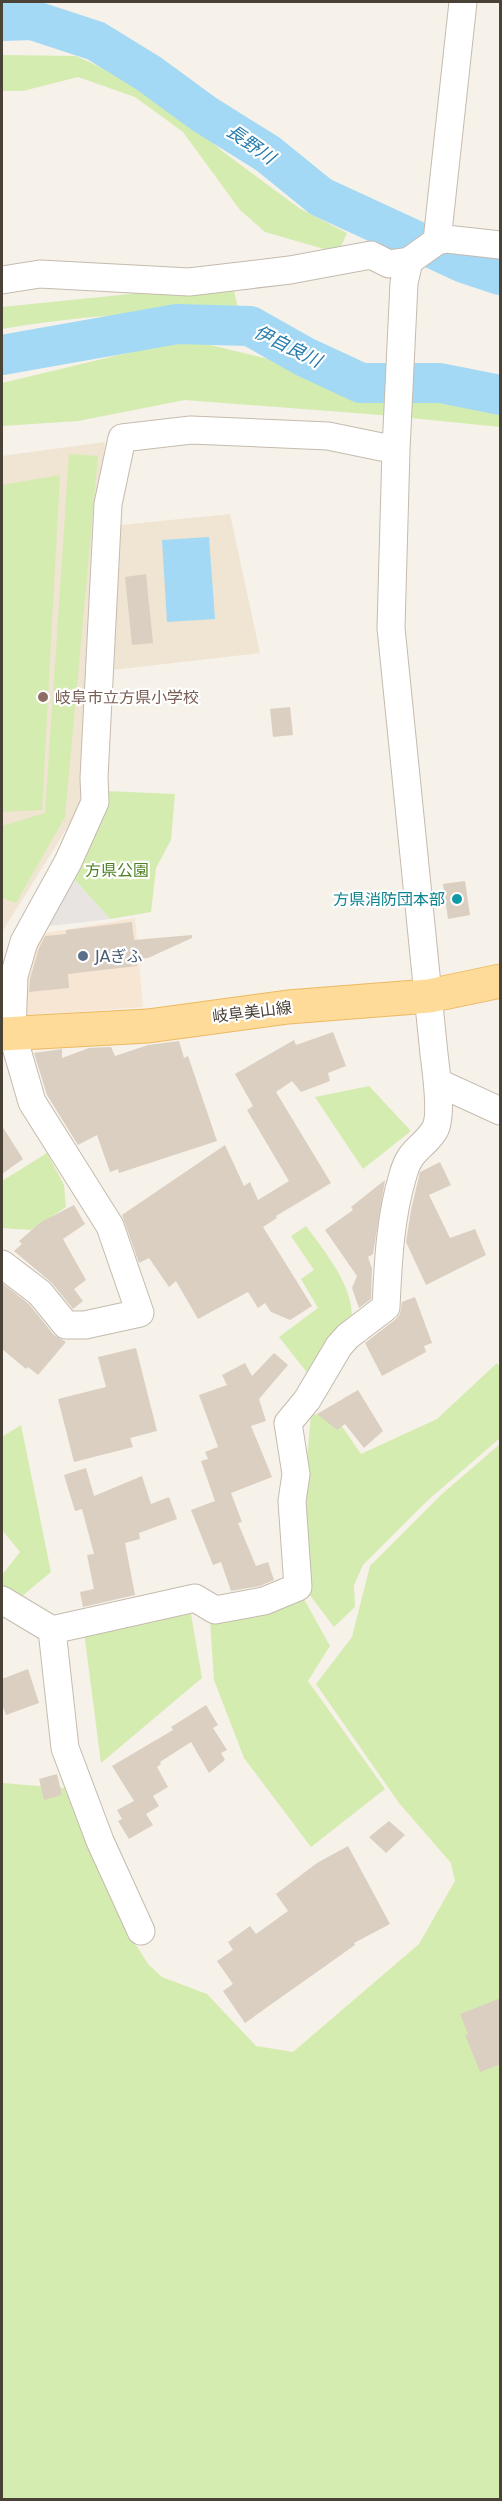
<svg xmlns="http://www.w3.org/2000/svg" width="502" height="2501" font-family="'DejaVu Sans','Noto Sans JP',sans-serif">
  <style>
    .commercial { fill: #f8e6d4 }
    .education { fill: #efe5d2 }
    .green { fill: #d5ecb0 }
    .parking { fill: #e7e4e1 }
    .water { fill: #a3d9f5 }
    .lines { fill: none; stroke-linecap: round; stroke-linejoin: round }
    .river { stroke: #a3d9f5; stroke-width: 40 }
    .building { fill: #dbcfc1 }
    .minor-casing { stroke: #c5bbae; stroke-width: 29 }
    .primary-casing { stroke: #ecb961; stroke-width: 35 }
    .minor { stroke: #fff; stroke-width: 27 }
    .primary { stroke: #ffdb99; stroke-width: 33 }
    .education-dot { fill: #8d6e63; stroke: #fff; stroke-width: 2 }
    .culture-dot { fill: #0f9aa8; stroke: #fff; stroke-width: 2 }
    .service-dot { fill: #5c6f8a; stroke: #fff; stroke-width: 2 }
    .labels { text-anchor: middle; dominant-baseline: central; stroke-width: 4.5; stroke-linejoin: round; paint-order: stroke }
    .education-label { font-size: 16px; fill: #785e54; stroke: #fff; text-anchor: start }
    .park-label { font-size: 16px; fill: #4e8125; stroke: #fff }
    .culture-label { font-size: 16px; fill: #0d838f; stroke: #fff; text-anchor: end }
    .service-label { font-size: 16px; fill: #4e5e75; stroke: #fff; text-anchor: start }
    .street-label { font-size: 16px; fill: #4a4137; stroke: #fff }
    .water-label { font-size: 18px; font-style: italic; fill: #257cad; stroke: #fff }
  </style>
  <rect width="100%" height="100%" fill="#f6f1e9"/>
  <path class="commercial" d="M135 918 143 1007 19 1016 35 935Z"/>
  <path class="education" d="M105 442 90 587 80 807 2 932V456Z
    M230 514 260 653 112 670 120 525Z"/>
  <path class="green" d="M2 55 76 56 163 96 222 151 299 208 347 233 338 253 265 232 240 210 183 132 135 97 78 77 23 91H2Z
    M234 290 238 309C159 312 79 315 2 329V307L140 293Z
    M186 339 306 368 338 385 500 405V427L381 415 185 400 78 421 2 426V383Z
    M69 454 98 456 65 817 16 903 2 898V826L45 813Z
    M60 475 42 810 2 812V485Z
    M106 791 175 794 171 840 156 868 151 912 110 919 73 878Z
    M369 1086 411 1131 363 1169 315 1097Z
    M47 1153 64 1185 66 1207 31 1230 2 1228V1181Z
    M306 1226C330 1259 366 1300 346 1342 338 1357 326 1371 316 1384L279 1337 318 1308 301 1279 314 1270 291 1236Z
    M497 1363 500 1368V1438L427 1501 363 1565 354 1585 355 1607 334 1627 306 1590 307 1460 311 1415 332 1412 361 1454 437 1419Z
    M21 1425 51 1572 15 1602 2 1592V1575L20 1552 2 1530V1437Z
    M500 1444V2499H2V1783L76 1789 128 1932 148 1964 162 1977 207 1994 256 2046 293 2052 419 1944 455 1881 451 1863 399 1803 316 1684 352 1637 370 1566 442 1494Z
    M300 1592 330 1646 308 1681 385 1789 311 1847 244 1758 214 1680 210 1620Z
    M191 1614 202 1678 101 1763 84 1632Z"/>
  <path class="parking" d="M73 878 110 919 50 926 59 879Z"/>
  <path class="water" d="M209 537 215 619 167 622 162 540Z"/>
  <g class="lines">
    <path class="river" d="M2 21 32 20 96 41 148 73 204 114 268 154 321 197 464 263 500 275
      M2 355 177 324 250 326 305 357 361 383H440L500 395"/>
  </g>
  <path class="building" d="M146 574 153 643 132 645 125 577Z
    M290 707 293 735 273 737 270 709Z
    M465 881 470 915 448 919 443 884Z
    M132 922 134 940 192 935V938L148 958 136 959 137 966 68 974 69 988 29 992 30 979 39 948 45 936 66 934V930Z
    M333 1032 346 1066 328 1073 330 1081 301 1092 292 1081 276 1092 331 1183 276 1216 277 1218 263 1227 312 1306 290 1320 271 1312 265 1303 258 1308 248 1292 198 1319 176 1281 169 1287 149 1258 139 1263 122 1215 225 1145 244 1186 250 1182 258 1200 289 1181 247 1110 253 1106 235 1074 294 1040 296 1045Z
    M179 1041 184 1058 188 1056 217 1141 119 1173 118 1169 110 1172 97 1135 78 1145 47 1095 34 1053 62 1049V1058L89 1048 111 1047 115 1056 148 1045Z
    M2 1126 23 1159 2 1174Z
    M440 1162 451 1185 429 1195 450 1238 475 1229 486 1255 426 1285 406 1242 411 1210 420 1172Z
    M385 1180 373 1254 368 1257 372 1269 371 1299 359 1308 352 1288 357 1276 325 1230 353 1210 351 1207Z
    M74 1205 85 1224 63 1239 86 1280 74 1289 83 1301 73 1309 52 1283 14 1251 22 1244 19 1241 41 1222Z
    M2 1283 29 1304 54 1335 66 1342 38 1375 28 1367 26 1369 2 1349Z
    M415 1297 432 1343 424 1346 426 1352 382 1376 365 1343 396 1319 400 1314 402 1302Z
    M136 1348 157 1431 130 1438 133 1447 74 1462 58 1399 106 1387 98 1357Z
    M274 1353 288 1365 259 1399 266 1421 251 1426 272 1477 231 1493 242 1522 238 1523 256 1566 268 1562 274 1580 260 1586 231 1591 221 1562 213 1565 191 1510 215 1501 201 1461 208 1459 205 1452 218 1447 199 1395 227 1385 222 1375 245 1363 252 1376Z
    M358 1390 383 1431 364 1448 345 1424 337 1430 317 1414Z
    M86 1468 94 1496 142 1476 151 1504 169 1497 177 1519 139 1533 140 1539 125 1543 135 1595 83 1607 80 1592 94 1589 87 1555 94 1554 82 1509 75 1511 64 1475Z
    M28 1669 39 1703 6 1715 2 1704V1679Z
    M206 1705 218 1725 213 1728 227 1750 221 1753 225 1760 209 1773 191 1742 160 1762 161 1764 157 1767 168 1787 153 1796 159 1806 146 1814 153 1825 129 1839 118 1821 122 1819 117 1810 134 1801 112 1766 173 1730 171 1727Z
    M57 1774 62 1795 44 1800 39 1779Z
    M389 1821 405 1835 386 1853 369 1837Z
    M348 1846 390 1924 354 1943 355 1945 245 2023 223 1991 233 1984 217 1961 233 1950 228 1942 250 1926 256 1934 288 1911 276 1894 317 1863Z
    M501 1998V2064L480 2072 465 2035 468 2034 460 2014Z"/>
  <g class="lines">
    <g class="minor-casing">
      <path id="minor" d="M437 241 463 2
        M2 280 40 274 189 282 290 270 371 255 389 264 409 261 437 241 446 239 500 245
        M439 1083 500 1111
        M2 1264 40 1293 66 1325H85L140 1313 110 1226 32 1102 12 1033 14 976 24 942 68 862 95 802 94 778 108 504 122 438 191 430 328 436 396 450
        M2 1600 52 1630 195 1598 215 1610 264 1601 298 1587 292 1501 296 1474 288 1423 307 1400 339 1346 348 1336 386 1307C388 1264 390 1217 403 1175 410 1149 421 1150 434 1131 443 1118 436 1070 434 1054L391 628 396 450 404 283 409 261
        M52 1630 65 1748 100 1841 141 1931"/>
    </g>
    <g class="primary-casing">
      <path id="primary" d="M2 1034 148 1026 288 1007 429 996 500 981"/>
    </g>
    <use href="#minor" class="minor"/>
    <use href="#primary" class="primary"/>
  </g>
  <circle class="education-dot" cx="43" cy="697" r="6"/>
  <circle class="culture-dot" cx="457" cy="899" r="6"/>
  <circle class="service-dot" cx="83" cy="956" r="6"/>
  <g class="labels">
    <g class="education-label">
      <text x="55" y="697">岐阜市立方県小学校</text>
    </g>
    <g class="park-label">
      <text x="117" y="870">方県公園</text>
    </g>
    <g class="culture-label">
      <text x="445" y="899">方県消防団本部</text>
    </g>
    <g class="service-label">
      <text x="95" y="956">JAぎふ</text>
    </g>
    <g class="street-label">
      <text transform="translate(252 1012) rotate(-7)">岐阜美山線</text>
    </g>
    <g class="water-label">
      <text transform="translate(251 144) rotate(35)">長野川</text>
      <text transform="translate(288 346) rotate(26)">伊自良川</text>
    </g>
  </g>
  <rect width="502" height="2501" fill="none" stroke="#4a4137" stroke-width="6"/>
</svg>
